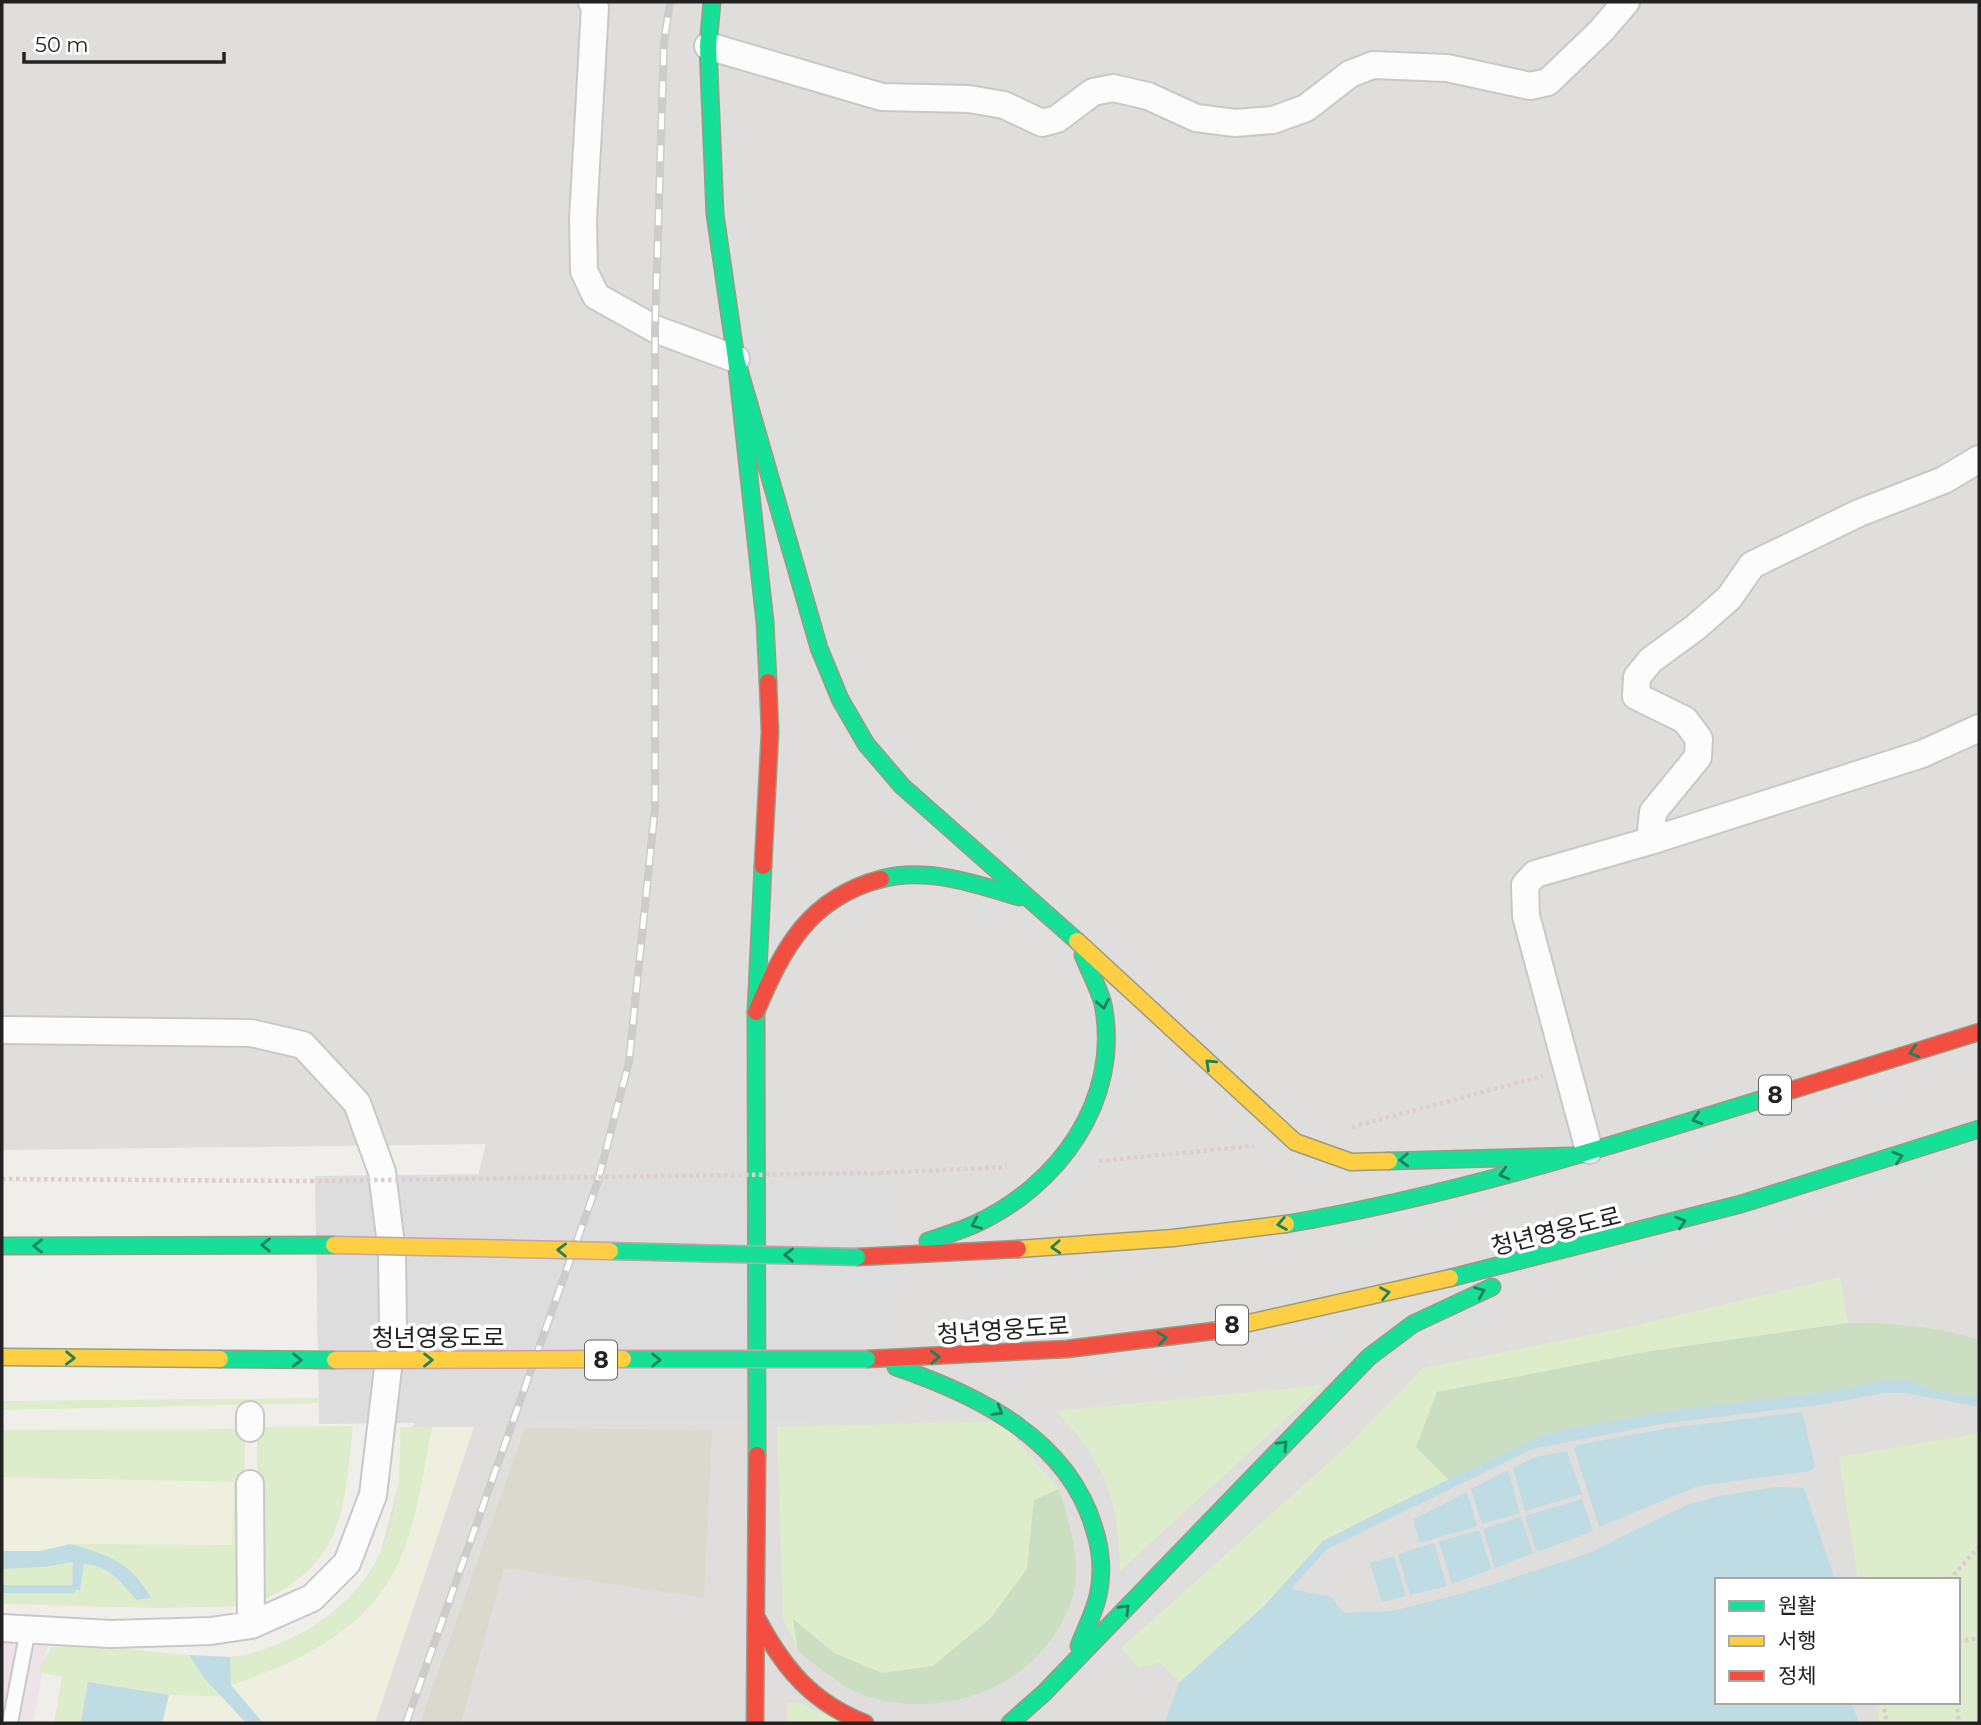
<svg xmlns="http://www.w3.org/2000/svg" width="1981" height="1725" font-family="Montserrat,'Noto Sans KR',sans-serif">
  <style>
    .residential { fill: #dfdedc; fill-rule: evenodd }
    .industrial { fill: #ede4e9 }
    .construction { fill: #d9d9cd }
    .farmland { fill: #efefdf }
    .grass { fill: #ddeccb }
    .forest { fill: #cbdec1 }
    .water { fill: #bfdbe3 }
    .pier { fill: #dedddd }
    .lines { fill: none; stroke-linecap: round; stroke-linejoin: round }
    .stream { stroke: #bfdbe3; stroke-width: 8 }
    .lane-casing { stroke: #c9c8c7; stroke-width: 18 }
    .street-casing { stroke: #c9c8c7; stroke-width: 30 }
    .fast-casing { stroke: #999a82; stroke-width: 19 }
    .slow-casing { stroke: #999a82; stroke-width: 19 }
    .jam-casing { stroke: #999a82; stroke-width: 19 }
    .path { stroke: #dccecd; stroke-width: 4.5; stroke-dasharray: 3.5 3.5; stroke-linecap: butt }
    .lane { stroke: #fdfcfc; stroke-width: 14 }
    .street { stroke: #fdfcfc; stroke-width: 26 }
    .fast { stroke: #16e098; stroke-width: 16 }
    .slow { stroke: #ffcf43; stroke-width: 16 }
    .jam { stroke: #f24e42; stroke-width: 16 }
    .rail-casing { stroke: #ccc; stroke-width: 8 }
    .rail { stroke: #fff; stroke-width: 5; stroke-dasharray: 16; stroke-linecap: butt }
    .fast-bridge-casing { stroke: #c5a2ac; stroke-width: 19; stroke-linecap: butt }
    .slow-bridge-casing { stroke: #c5a2ac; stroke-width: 19; stroke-linecap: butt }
    .path-bridge { stroke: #dccecd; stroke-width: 4.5; stroke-dasharray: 3.5 3.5; stroke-linecap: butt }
    .fast-bridge { stroke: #16e098; stroke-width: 16 }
    .slow-bridge { stroke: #ffcf43; stroke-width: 16 }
    .oneway { stroke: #1c815d }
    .labels { text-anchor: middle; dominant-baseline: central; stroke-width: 7; stroke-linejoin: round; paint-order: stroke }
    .shield { fill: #fff; stroke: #646464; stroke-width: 2 }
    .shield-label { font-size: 23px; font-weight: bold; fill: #222 }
    .street-label { font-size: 24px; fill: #222; stroke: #fff }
  </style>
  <rect width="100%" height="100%" fill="#f0eeeb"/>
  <path class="residential" d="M2 2H1979V1723H337L486 1144 2 1150ZM1717 1580H1958V1702H1717Z"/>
  <path class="industrial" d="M2 1636 49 1637 33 1723H2Z"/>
  <path class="construction" d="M525 1428 712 1430 704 1598 504 1568 461 1723H420Z"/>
  <path class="farmland" d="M432 1427H474L375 1723H263L231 1685 304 1658 340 1635 405 1548Z
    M2 1477 234 1482 233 1545 70 1544 40 1551H2Z
    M169 1695 220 1696 246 1723H162Z"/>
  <path class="grass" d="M1840 1277 1848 1323 1645 1352 1416 1447 1449 1480 1323 1541 1265 1605 1179 1683 1160 1662 1139 1668 1121 1648 1346 1447 1423 1368 1628 1327Z
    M1323 1385 1120 1571C1118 1498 1106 1464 1056 1411Z
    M319 1398 317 1403 2 1410V1401Z
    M1000 1421 1059 1489 1034 1500 1027 1569 990 1619 933 1666 882 1673 834 1653 794 1620 798 1650 783 1619 777 1427Z
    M353 1426C344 1510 344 1565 258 1602L257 1427Z
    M400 1427H432C424 1466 419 1510 405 1547 377 1626 304 1661 231 1685L230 1657C287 1649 346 1614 375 1563 396 1524 402 1471 400 1427Z
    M245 1429 243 1606 158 1608 2 1604V1593H73L80 1589 84 1564C108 1567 121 1581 136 1600L150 1598C137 1564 103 1554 70 1544L232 1545 234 1482 2 1477V1430Z
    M1979 1433V1723H1879L1876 1702H1958V1580H1858L1839 1457Z
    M74 1562 72 1585H2V1569L45 1567Z
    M63 1643 189 1655 220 1696 169 1695 162 1723H54L62 1677 38 1672 51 1648Z
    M787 1702 802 1704 843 1723H787Z"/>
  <path class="forest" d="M1848 1323C1894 1323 1935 1326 1979 1340V1397L1936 1391 1910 1380 1887 1379 1834 1391 1681 1409 1569 1428 1538 1437 1449 1480 1416 1447 1437 1392 1645 1352Z
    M1059 1489C1069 1522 1083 1565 1072 1599 1043 1686 943 1725 859 1693 837 1683 817 1666 798 1651L793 1619 834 1653 882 1673 933 1666 990 1619 1027 1569 1034 1500Z"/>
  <path class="water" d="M1887 1379 1910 1380 1936 1391 1979 1397V1407L1906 1393H1884L1826 1404 1667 1423 1532 1449 1327 1549 1291 1589 1331 1597 1344 1613 1392 1611 1468 1592 1584 1555 1687 1505 1720 1496 1777 1487 1804 1488 1835 1580H1717V1702H1851L1859 1723H1165L1179 1683 1265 1605 1323 1541 1382 1511 1538 1437 1569 1428 1681 1409 1834 1391Z
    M1802 1412 1815 1467 1811 1471 1698 1486 1599 1527 1574 1448 1578 1445 1669 1428Z
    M1567 1451 1582 1494 1525 1511 1513 1468 1535 1457Z
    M1508 1470 1520 1513 1482 1524 1471 1489Z
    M1467 1492 1477 1526 1420 1543 1413 1520Z
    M1582 1499 1593 1531 1537 1552 1525 1516Z
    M1521 1517 1533 1553 1495 1568 1483 1529Z
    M1479 1530 1491 1569 1452 1584 1439 1542Z
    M1434 1543 1447 1586 1410 1595 1398 1554Z
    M70 1544C107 1554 133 1563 151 1598L136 1600C121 1581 108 1566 84 1564L80 1590 72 1589 73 1562 45 1567 2 1569V1551H40Z
    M1394 1556 1406 1596 1382 1602 1370 1563Z
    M189 1655 230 1657 231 1685 263 1723H246L205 1679Z
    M88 1682 169 1695 162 1723H81Z"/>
  <path class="pier" d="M897 1169 901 1417 319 1424 315 1176Z"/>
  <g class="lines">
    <path class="stream" d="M2 1589H72"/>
    <g class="lane-casing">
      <path id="lane" d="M10 1723 28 1629"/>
    </g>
    <g class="street-casing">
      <path id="street" d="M592 2 595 7 583 219 584 271 596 296 655 329 736 359
        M708 46 882 97 969 99 1004 105 1042 123 1057 119 1093 92 1113 88 1148 96 1196 118 1235 123 1273 120 1306 108 1350 74 1373 65 1447 68 1530 86 1548 82 1601 31 1626 2
        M1650 841 1653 812 1698 757 1699 739 1685 720 1636 696 1637 677 1651 660 1696 627 1729 598 1752 565 1859 513 1944 480 1979 459
        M2 1030 251 1033 303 1045 357 1103 382 1172 392 1253 393 1326 373 1495 347 1563 312 1598 251 1625 211 1631 111 1634 2 1628
        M1589 1150 1526 916 1525 885 1535 874 1650 841 1922 754 1979 728
        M250 1415V1428
        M250 1484 251 1625"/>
    </g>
    <g class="fast-casing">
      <path id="fast" d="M712 2 708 46 715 214 736 359 765 622 768 682
        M736 359 819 648 840 699 866 744 902 786 1077 941
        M881 879C926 867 975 883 1019 897
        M1389 1161 1570 1156
        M1286 1224C1458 1195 1626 1141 1792 1090
        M928 1241C943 1236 959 1231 973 1225 1058 1187 1122 1100 1103 1004 1099 988 1089 971 1083 955
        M2 1246 334 1245
        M1450 1278 1741 1204 1979 1129
        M220 1359 335 1360
        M896 1367C978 1395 1068 1439 1094 1528 1101 1549 1103 1574 1098 1596 1094 1613 1085 1630 1079 1646
        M757 1455 756 1012 763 866
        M1010 1723 1044 1693 1369 1357 1413 1324 1492 1287"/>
    </g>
    <g class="slow-casing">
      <path id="slow" d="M1077 941 1295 1142 1351 1162 1389 1161
        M1018 1249 1173 1238 1286 1224
        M1213 1331 1450 1278
        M2 1357 220 1359"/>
    </g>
    <g class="jam-casing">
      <path id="jam" d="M763 866 770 732 768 682
        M756 1012C783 948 809 898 881 879
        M1792 1090 1979 1032
        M857 1257 1018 1249
        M867 1359 1067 1349 1213 1331
        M758 1620C784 1669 813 1703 865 1723
        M755 1723 757 1455"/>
    </g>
    <path class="path" d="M1352 1127 1543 1076
      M1099 1161 1254 1146
      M880 1173 1007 1167
      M2 1179 311 1181
      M1949 1580 1979 1547
      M1958 1642 1979 1638
      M1883 1702 1887 1723
      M1956 1702 1959 1723"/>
    <use href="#lane" class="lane"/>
    <use href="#street" class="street"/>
    <use href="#fast" class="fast"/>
    <use href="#slow" class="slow"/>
    <use href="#jam" class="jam"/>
    <g class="rail-casing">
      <path id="rail" d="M406 1723 597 1184 629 1062 655 808V329L664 42 670 2"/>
    </g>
    <use href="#rail" class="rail"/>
    <g class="fast-bridge-casing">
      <path id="fast-bridge" d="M610 1251 857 1257
        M623 1359H867"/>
    </g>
    <g class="slow-bridge-casing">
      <path id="slow-bridge" d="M334 1245 610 1251
        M335 1360 623 1359"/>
    </g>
    <path class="path-bridge" d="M311 1181 880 1173"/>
    <use href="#fast-bridge" class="fast-bridge"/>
    <use href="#slow-bridge" class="slow-bridge"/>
  </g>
  <defs><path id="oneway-chevron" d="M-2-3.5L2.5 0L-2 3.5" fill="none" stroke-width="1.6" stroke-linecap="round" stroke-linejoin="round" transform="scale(1.75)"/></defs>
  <g class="oneway">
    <use href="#oneway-chevron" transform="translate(1103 1004) rotate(79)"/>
    <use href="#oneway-chevron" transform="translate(1914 1052) rotate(163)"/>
    <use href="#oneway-chevron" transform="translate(1210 1064) rotate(-137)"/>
    <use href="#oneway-chevron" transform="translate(1697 1119) rotate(164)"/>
    <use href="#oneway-chevron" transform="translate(1898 1157) rotate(-17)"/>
    <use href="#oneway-chevron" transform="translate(1404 1160) rotate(178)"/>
    <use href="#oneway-chevron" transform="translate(1504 1174) rotate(165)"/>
    <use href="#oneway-chevron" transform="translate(1681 1222) rotate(-17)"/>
    <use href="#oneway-chevron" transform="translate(976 1224) rotate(158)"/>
    <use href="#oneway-chevron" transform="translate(1282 1224) rotate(170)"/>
    <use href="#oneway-chevron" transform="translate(266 1245) rotate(180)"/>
    <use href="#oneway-chevron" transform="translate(38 1246) rotate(180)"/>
    <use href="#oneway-chevron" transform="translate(1056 1247) rotate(177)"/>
    <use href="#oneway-chevron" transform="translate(562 1250) rotate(-179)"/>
    <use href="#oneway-chevron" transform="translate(789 1255) rotate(-179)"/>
    <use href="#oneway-chevron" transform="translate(1480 1292) rotate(-22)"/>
    <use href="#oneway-chevron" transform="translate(1385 1293) rotate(-11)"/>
    <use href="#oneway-chevron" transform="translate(1162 1338) rotate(-7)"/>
    <use href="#oneway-chevron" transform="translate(935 1357) rotate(-2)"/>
    <use href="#oneway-chevron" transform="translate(70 1358) rotate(1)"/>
    <use href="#oneway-chevron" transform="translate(297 1360) rotate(1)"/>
    <use href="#oneway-chevron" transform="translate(428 1360)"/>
    <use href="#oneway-chevron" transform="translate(656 1360)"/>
    <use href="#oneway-chevron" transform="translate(998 1411) rotate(31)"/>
    <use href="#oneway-chevron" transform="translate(1283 1445) rotate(-46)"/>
    <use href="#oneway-chevron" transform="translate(1125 1609) rotate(-46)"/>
  </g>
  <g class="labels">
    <g class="shield">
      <rect x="1759" y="1075.5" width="32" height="39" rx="5"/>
      <rect x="1216" y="1305.5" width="32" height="39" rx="5"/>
      <rect x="585" y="1340.5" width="32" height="39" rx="5"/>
    </g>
    <g class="shield-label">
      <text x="1775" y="1095">8</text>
      <text x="1232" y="1325">8</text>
      <text x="601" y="1360">8</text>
    </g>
    <g class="street-label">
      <text transform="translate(1556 1231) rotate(-14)">청년영웅도로</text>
      <text transform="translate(1003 1330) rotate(-4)">청년영웅도로</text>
      <text x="438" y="1337">청년영웅도로</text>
    </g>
  </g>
  <rect width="1981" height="1725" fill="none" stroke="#222222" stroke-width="7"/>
  <rect x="1715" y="1578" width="245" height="126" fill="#ffffff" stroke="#a7a7a7" stroke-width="2"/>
  <rect x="1729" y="1601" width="35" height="10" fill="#16e098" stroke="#a7a7a7" stroke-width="2"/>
  <text x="1778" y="1613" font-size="21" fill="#222222">원활</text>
  <rect x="1729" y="1636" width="35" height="10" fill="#ffcf43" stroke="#a7a7a7" stroke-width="2"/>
  <text x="1778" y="1648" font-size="21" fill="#222222">서행</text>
  <rect x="1729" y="1671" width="35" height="10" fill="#f24e42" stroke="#a7a7a7" stroke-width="2"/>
  <text x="1778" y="1683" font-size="21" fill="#222222">정체</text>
  <path d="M24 52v10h200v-10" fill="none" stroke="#222222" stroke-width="3.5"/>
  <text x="35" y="52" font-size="21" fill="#222222" stroke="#ffffff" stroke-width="5" paint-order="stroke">50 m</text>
</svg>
